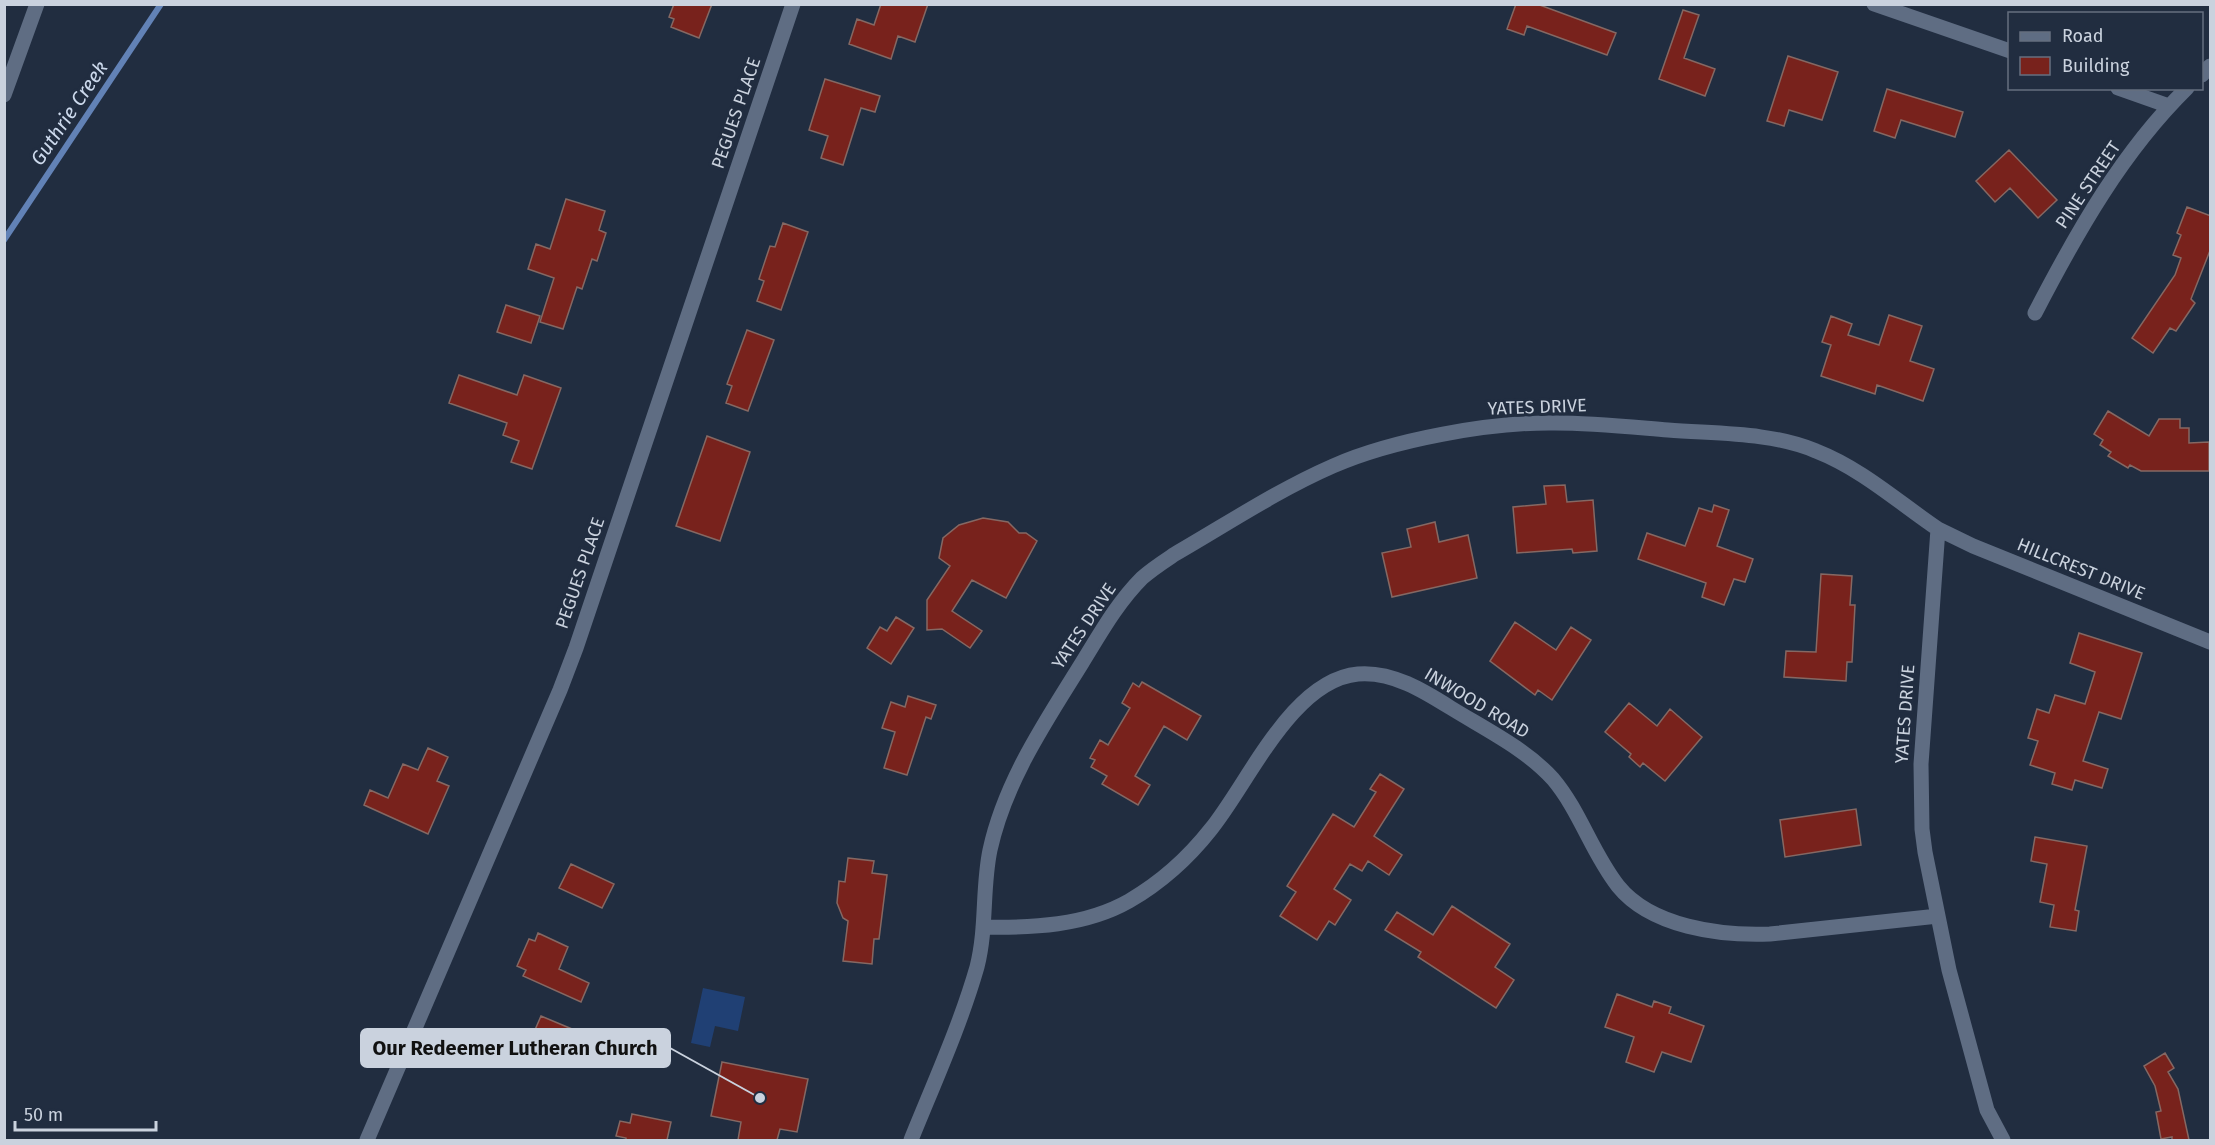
<svg xmlns="http://www.w3.org/2000/svg" width="2215" height="1145" font-family="'Fira Sans',sans-serif">
  <style>
    .green { fill: #204074 }
    .lines { fill: none; stroke-linecap: round; stroke-linejoin: round }
    .stream { stroke: #6282b6; stroke-width: 6 }
    .building { fill: #78221c; stroke: #856863; stroke-width: 1.5 }
    .minor { stroke: #5f6d83; stroke-width: 15 }
    .labels { text-anchor: middle; dominant-baseline: central; stroke-width: 6; stroke-linejoin: round; paint-order: stroke }
    .street-label { font-size: 18px; fill: #cad2de; stroke: #212d40 }
    .water-label { font-size: 20px; font-style: italic; fill: #ccd9ec; stroke: #212d40 }
    .leader { fill: none; stroke: #cad2de; stroke-width: 2 }
    .callout-dot { fill: #cad2de; stroke: #212d40; stroke-width: 2 }
    .callout { fill: #cad2de; stroke: #cad2de; stroke-width: 2 }
    .callout-label { font-size: 20px; text-anchor: middle; font-weight: bold; fill: #111 }
  </style>
  <rect width="100%" height="100%" fill="#212d40"/>
  <path class="green" d="M703 988 745 997 738 1031 715 1026 710 1047 691 1043Z"/>
  <g class="lines">
    <path class="stream" d="M4 240 161 4"/>
  </g>
  <path class="building" d="M674 4H712L699 38 671 27 674 19 669 17Z
    M881 4H928L915 42 898 36 891 59 849 44 857 19 874 25Z
    M1516 4H1537L1616 33 1607 55 1527 26 1524 35 1507 29Z
    M1683 10 1699 15 1684 58 1715 69 1705 96 1659 79Z
    M1788 56 1838 72 1822 120 1789 110 1784 126 1767 121Z
    M825 79 880 96 875 112 861 108 843 165 821 158 828 136 809 130Z
    M1887 89 1963 112 1955 137 1901 120 1895 138 1874 131Z
    M2009 150 2057 200 2038 218 2010 188 1995 202 1976 181Z
    M566 199 605 211 599 230 606 233 597 261 592 259 582 289 577 287 563 329 540 322 554 278 528 269 536 244 550 249Z
    M2187 207 2211 216V248L2191 299 2195 303 2176 331 2170 328 2153 353 2132 338 2175 275 2181 258 2173 255 2181 235 2177 233Z
    M783 223 808 232 781 310 757 301 764 281 759 279 770 246 775 247Z
    M506 305 540 316 531 343 497 332Z
    M1889 315 1922 326 1910 361 1934 369 1923 401 1877 385 1875 394 1821 376 1831 345 1822 342 1831 316 1852 324 1848 335 1879 345Z
    M747 330 774 340 748 411 726 403 732 386 727 384Z
    M459 375 517 395 524 375 561 388 532 469 511 462 519 441 503 435 507 423 449 403Z
    M2108 411 2149 436 2159 419H2180V428H2189V443L2209 442V471H2141L2130 465 2128 468 2108 456 2111 452 2100 445 2103 440 2094 434Z
    M707 436 750 452 720 541 676 526Z
    M1565 485 1567 502 1593 500 1597 551 1573 553 1572 549 1517 553 1513 507 1546 504 1544 486Z
    M1714 505 1729 510 1717 546 1753 559 1745 582 1734 579 1724 605 1702 597 1706 583 1638 559 1647 533 1685 546 1699 508 1712 512Z
    M983 518 1008 522 1019 533H1026L1037 541 1006 598 972 580 952 611 982 631 970 648 942 629 927 630V600L950 566 939 558 943 538 959 525Z
    M1435 522 1439 542 1468 535 1477 578 1392 597 1382 553 1411 547 1407 529Z
    M1821 574 1852 576 1850 605H1855L1852 662H1847L1846 681 1784 677 1786 651 1816 652Z
    M896 617 914 628 891 664 867 648 880 627 887 631Z
    M1515 622 1556 650 1571 627 1591 640 1552 700 1538 690 1535 695 1490 661Z
    M2079 633 2142 653 2121 719 2099 712 2083 761 2108 769 2102 788 2075 780 2072 790 2052 784 2055 773 2030 765 2038 741 2028 738 2037 709 2049 713 2055 695 2085 704 2095 672 2070 663Z
    M1142 682 1201 716 1187 740 1164 726 1135 776 1150 785 1138 805 1102 784 1107 776 1091 767 1095 760 1090 758 1100 740 1108 745 1130 708 1122 703 1133 683 1139 687Z
    M908 696 936 705 931 719 926 717 907 775 884 768 895 732 882 728 891 702 905 707Z
    M1629 703 1657 726 1670 709 1702 737 1665 781 1643 763 1640 767 1629 757 1631 754 1605 732Z
    M428 748 448 757 437 781 449 786 428 834 364 805 370 790 388 798 403 764 418 770Z
    M1380 774 1404 789 1374 836 1402 855 1389 875 1368 861 1362 871 1350 864 1334 889 1351 900 1335 925 1329 921 1317 940 1280 916 1296 892 1287 886 1333 814 1354 827 1376 792 1370 789Z
    M1856 809 1861 845 1785 857 1780 820Z
    M2035 837 2087 846 2075 910 2079 911 2076 931 2050 927 2054 905 2040 902 2047 864 2031 861Z
    M848 858 874 861 872 873 887 875 879 939H874L872 964 843 961 848 921 843 918 837 903 839 881 845 882Z
    M571 864 614 884 602 908 559 888Z
    M1452 906 1510 944 1495 967 1514 980 1496 1008 1418 957 1421 952 1385 930 1397 912 1433 935Z
    M538 933 568 947 559 969 589 983 581 1002 523 976 526 970 517 966 529 939 535 941Z
    M1617 994 1652 1007 1654 1001 1671 1007 1669 1013 1704 1026 1691 1062 1662 1052 1654 1072 1626 1062 1634 1037 1605 1027Z
    M541 1016 572 1029 562 1052 531 1039Z
    M2165 1053 2174 1068 2168 1072 2178 1089 2189 1140H2172V1137L2161 1139 2156 1112 2161 1111 2155 1086 2144 1066Z
    M722 1062 808 1079 797 1132 780 1129 777 1140H738L741 1122 711 1116Z
    M632 1114 671 1122 667 1140H626V1138L616 1136 620 1121 630 1123Z"/>
  <g class="lines">
    <path class="minor" d="M1874 4 2010 51
      M2202 75 2210 66
      M2118 88 2169 106
      M4 95 37 4
      M2035 313C2077 232 2122 152 2187 88
      M1938 529 1973 546 2210 642
      M983 927C1032 928 1085 926 1129 901 1160 883 1189 857 1211 829 1249 782 1292 680 1358 674 1392 671 1424 691 1451 708 1485 729 1526 749 1553 779 1580 811 1592 853 1618 886 1651 927 1720 936 1770 934L1938 916
      M367 1140 560 690 576 648 793 4
      M911 1140C934 1083 960 1026 977 967 987 928 982 888 990 850 1005 781 1046 721 1082 663 1100 634 1117 603 1142 578 1152 569 1163 562 1175 554 1227 524 1278 490 1333 466 1392 440 1490 422 1555 423 1593 423 1631 427 1668 430 1717 434 1771 432 1816 451 1862 469 1898 502 1938 529L1921 764 1922 829 1925 852 1949 970 1987 1110 2003 1140"/>
  </g>
  <g class="labels">
    <g class="street-label">
      <text transform="translate(736 113) rotate(-71)">PEGUES PLACE</text>
      <text transform="translate(2088 185) rotate(-56)">PINE STREET</text>
      <text transform="translate(1537 407) rotate(-2)">YATES DRIVE</text>
      <text transform="translate(2081 569) rotate(22)">HILLCREST DRIVE</text>
      <text transform="translate(580 573) rotate(-71)">PEGUES PLACE</text>
      <text transform="translate(1084 626) rotate(-56)">YATES DRIVE</text>
      <text transform="translate(1477 703) rotate(31)">INWOOD ROAD</text>
      <text transform="translate(1905 714) rotate(-86)">YATES DRIVE</text>
    </g>
    <g class="water-label">
      <text transform="translate(69 113) rotate(-56)">Guthrie Creek</text>
    </g>
  </g>
  <path class="leader" d="M760 1098L670 1048"/>
  <circle class="callout-dot" cx="760" cy="1098" r="6"/>
  <rect class="callout" x="361" y="1029" width="309" height="38" rx="6"/>
  <g class="callout-label">
    <text x="515" y="1055">Our Redeemer Lutheran Church</text>
  </g>
  <rect width="2215" height="1145" fill="none" stroke="#cad2de" stroke-width="12"/>
  <rect x="2008" y="12" width="195" height="78" fill="#212d40" stroke="#656f7f" stroke-width="1.5"/>
  <rect x="2020" y="32" width="30" height="9" fill="#5f6d83" stroke="#656f7f" stroke-width="1.5"/>
  <text x="2062" y="42" font-size="18" fill="#cad2de">Road</text>
  <rect x="2020" y="57" width="30" height="18" fill="#78221c" stroke="#656f7f" stroke-width="1.5"/>
  <text x="2062" y="72" font-size="18" fill="#cad2de">Building</text>
  <path d="M15 1121v9h141v-9" fill="none" stroke="#cad2de" stroke-width="3"/>
  <text x="24" y="1121" font-size="18" fill="#cad2de" stroke="#212d40" stroke-width="4.5" paint-order="stroke">50 m</text>
</svg>
